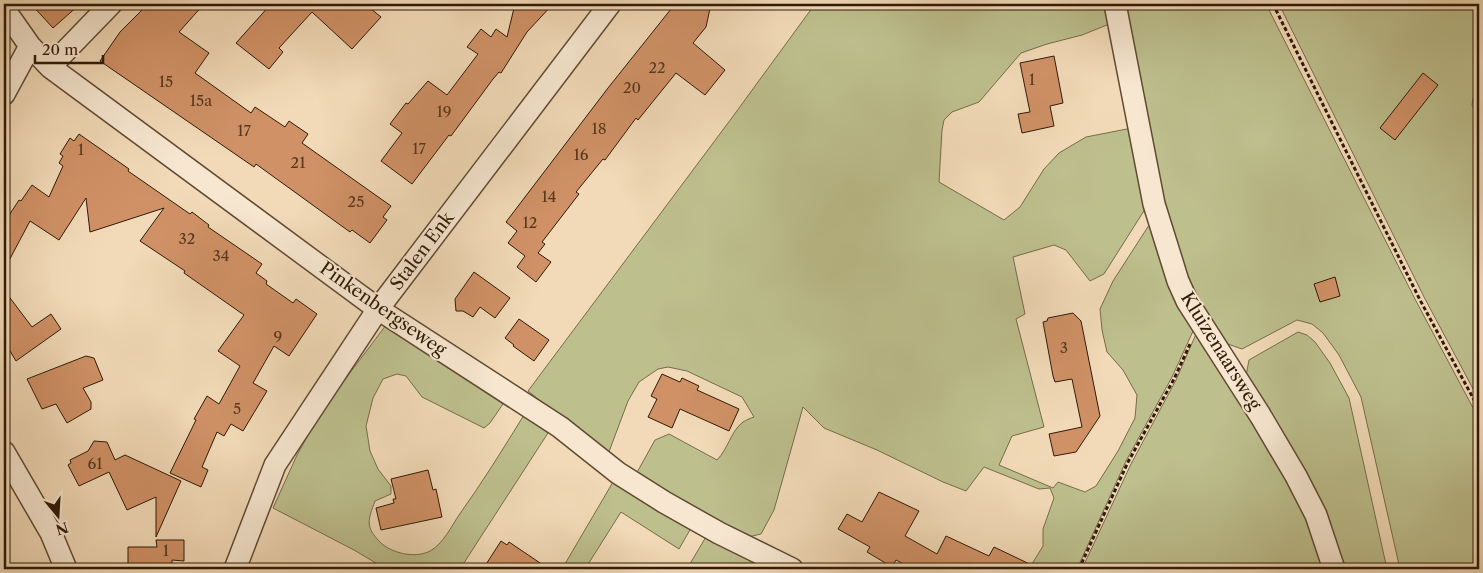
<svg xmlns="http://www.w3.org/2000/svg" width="1483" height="573" font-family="'Libre Caslon Text',serif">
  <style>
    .green { fill: #bdbf8d; stroke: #766c4a }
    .building { fill: #d09166; stroke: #2f1a06 }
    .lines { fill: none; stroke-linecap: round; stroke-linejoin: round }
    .minor-casing { stroke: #604a32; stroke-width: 24 }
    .path { stroke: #2f1a06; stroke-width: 3; stroke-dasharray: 4 2.5; stroke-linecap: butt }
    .minor { stroke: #f7e7d1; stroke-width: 21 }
    .labels { text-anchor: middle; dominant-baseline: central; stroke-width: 4; stroke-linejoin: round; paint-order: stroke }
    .number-label { font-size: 15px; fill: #57381e }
    .street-label { font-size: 18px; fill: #2f1a06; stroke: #f7e7d1 }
  </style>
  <rect width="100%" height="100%" fill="#f2dab8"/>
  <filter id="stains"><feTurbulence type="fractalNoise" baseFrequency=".004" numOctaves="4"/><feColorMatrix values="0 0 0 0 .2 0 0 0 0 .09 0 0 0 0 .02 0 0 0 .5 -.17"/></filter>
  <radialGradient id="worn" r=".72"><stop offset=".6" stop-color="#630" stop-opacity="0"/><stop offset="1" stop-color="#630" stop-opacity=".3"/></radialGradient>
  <path class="green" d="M815 4H1108L1112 23 1082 35 1047 44 1021 53 979 102 952 112 944 120 942 130 939 182 1004 220 1020 207 1044 169 1059 153 1086 137 1132 128 1147 206 1104 274 1090 281 1066 250 1054 245 1013 257 1025 314 1016 319 1044 427 1012 436 999 465 1053 488 1058 482 1085 492 1096 486 1118 451 1135 418 1137 395 1123 370 1107 352 1102 330 1100 309 1113 281 1151 222 1194 329 1172 377 1126 461 1077 569H1029L1043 546V529L1054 498 1050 488 1039 489 984 467 966 491 943 482 877 450 824 428 803 407 774 510 761 534 744 538 635 476 655 440 669 434 717 460C728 449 731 431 743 422 746 420 751 418 754 417L742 397 687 371 668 367 658 369 639 382 628 401 607 457 572 426 528 391 731 119Z
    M1122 4H1266L1416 301 1479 419V569H1400L1361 397 1339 355 1323 333 1312 324 1297 320 1242 349 1225 343 1194 297 1168 226Z
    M1279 4H1479V60L1472 105 1477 114 1479 113V400L1424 297Z
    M386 325 505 401 490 423 484 428 422 397 406 376 397 374 383 379 373 398 366 426 370 451 378 469 391 486V494L375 501C368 520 365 527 380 542 391 553 415 559 430 551 443 544 451 527 459 515 482 483 503 449 524 415L548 433 460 569H386L354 550 273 508 297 455 322 410Z
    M1298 332 1307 335 1315 342 1330 363 1349 398 1387 569H1342L1246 376 1249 360Z
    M1196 334 1290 479 1327 569H1082L1131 464 1176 380Z
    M613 482 691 528 679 549 621 512 585 569H562Z
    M707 535 775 569H687Z"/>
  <path class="building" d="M31 4H80L53 28Z
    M148 4H204L179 32 209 53 195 73 251 113 255 107 285 127 289 121 308 134 302 143 391 206 383 217 387 220 370 243 352 230 350 232 256 164 254 167 100 61 120 32Z
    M271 4H365L381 17 352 49 312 12 279 48 283 52 269 69 236 43Z
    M515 4H553L527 32 501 73 499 72 493 79 451 136 449 135 412 184 381 161 402 133 390 124 406 103 408 104 428 81 447 95 478 54 467 47 481 29 491 37 496 29 507 37Z
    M675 4H681L687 8 694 4H711L706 27 693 43 725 70 705 95 676 73 638 120 636 118 605 160 603 159 576 192 579 194 542 242 545 244 538 253 551 262 536 282 517 267 525 256 508 243 517 231 506 222 608 88Z
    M1054 56 1063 103 1050 106 1054 126 1022 133 1018 114 1030 112 1020 63Z
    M1423 73 1438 85 1395 140 1380 128Z
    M79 134 129 169 128 171 190 214 192 212 209 225 208 227 262 264 256 273 267 281 266 284 293 303 296 299 317 314 289 356 274 346 253 383 267 391 243 431 231 424 224 436 217 432 202 467 208 470 201 487 170 473 196 420 194 419 207 396 219 404 240 366 218 351 244 315 184 273 185 271 140 241 164 208 90 232 86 198 59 240 30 221 4 270V223L19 200 21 201 32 185 49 197 63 166 59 163 63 156 60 154 70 138 74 141Z
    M474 272 510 298 495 318 480 307 473 317 463 311H456L455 299Z
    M1335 277 1340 296 1320 302 1314 284Z
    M4 290 32 327 51 314 61 329 16 361 4 341Z
    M1073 313 1081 321 1100 416 1076 452 1054 456 1049 434 1082 427 1072 379 1055 382 1053 376 1043 322 1047 321 1048 318Z
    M519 319 549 340 534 361 513 346 514 345 505 338Z
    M86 356 94 358 103 380 83 388 91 402V409L67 423 56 404 42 409 27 379Z
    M662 374 680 382 682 378 699 386 697 390 739 409 729 431 680 409 672 428 648 417 657 399 651 396Z
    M94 441 107 442 115 460 125 455 181 481 156 537V497L127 510 109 472 79 486 68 465 71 463 70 460 88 451Z
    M428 470 433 490 436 489 442 517 381 530 376 508 394 503 393 499H396L391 479Z
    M879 492 919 511 905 536 937 554 946 536 989 556 994 547 1040 569H913L896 560 892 567 867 552 870 547 838 529 847 514 862 522Z
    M156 540H184V561L172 560V569H128V547H157Z
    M501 541 507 545 509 542 549 569H483Z"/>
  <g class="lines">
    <g class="minor-casing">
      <path id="minor" d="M1115 4 1154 204 1178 281 1187 301 1260 415 1296 476 1316 515 1334 569
        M4 9 30 46 50 67 378 309 560 427 618 473 664 502 719 533 792 569
        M50 67 111 4
        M4 94 30 46
        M4 452 51 533 66 569
        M235 569 275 465 378 309 610 4"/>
    </g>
    <path class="path" d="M1273 4 1420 300 1479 409
      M1479 91 1478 102 1479 107
      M1079 569 1128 462 1174 379 1190 344"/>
    <use href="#minor" class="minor"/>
  </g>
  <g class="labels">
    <g class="number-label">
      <text x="657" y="67">22</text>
      <text x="1032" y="79">1</text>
      <text x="166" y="81">15</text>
      <text x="632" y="87">20</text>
      <text x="201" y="100">15a</text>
      <text x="444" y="111">19</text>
      <text x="599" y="128">18</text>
      <text x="244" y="130">17</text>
      <text x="419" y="148">17</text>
      <text x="81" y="149">1</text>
      <text x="581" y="154">16</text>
      <text x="298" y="162">21</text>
      <text x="549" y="196">14</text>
      <text x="356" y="201">25</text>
      <text x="530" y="222">12</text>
      <text x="187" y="238">32</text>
      <text x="221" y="255">34</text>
      <text x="278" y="336">9</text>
      <text x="1064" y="347">3</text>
      <text x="237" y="408">5</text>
      <text x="95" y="463">61</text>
      <text x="166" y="550">1</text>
    </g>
    <g class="street-label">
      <text transform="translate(422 251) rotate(-53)">Stalen Enk</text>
      <text transform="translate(383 309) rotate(35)">Pinkenbergseweg</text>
      <text transform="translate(1221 351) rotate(58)">Kluizenaarsweg</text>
    </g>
  </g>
  <rect width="1483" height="573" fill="none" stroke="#f2dab8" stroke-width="20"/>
  <rect x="5" y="5" width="1473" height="563" fill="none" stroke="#2f1a06" stroke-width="2.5"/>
  <rect x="10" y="10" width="1463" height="553" fill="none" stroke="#2f1a06"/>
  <g transform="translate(58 516) rotate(162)" stroke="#f7e7d1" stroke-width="4" paint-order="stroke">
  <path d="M0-4L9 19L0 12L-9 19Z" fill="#2f1a06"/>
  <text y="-8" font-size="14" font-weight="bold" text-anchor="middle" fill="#2f1a06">N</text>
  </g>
  <path d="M35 55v8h68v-8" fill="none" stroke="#2f1a06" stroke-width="2.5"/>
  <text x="42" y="55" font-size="15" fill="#2f1a06" stroke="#f7e7d1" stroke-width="4" paint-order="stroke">20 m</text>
  <rect width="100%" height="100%" filter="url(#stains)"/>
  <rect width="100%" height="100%" fill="url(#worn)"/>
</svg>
